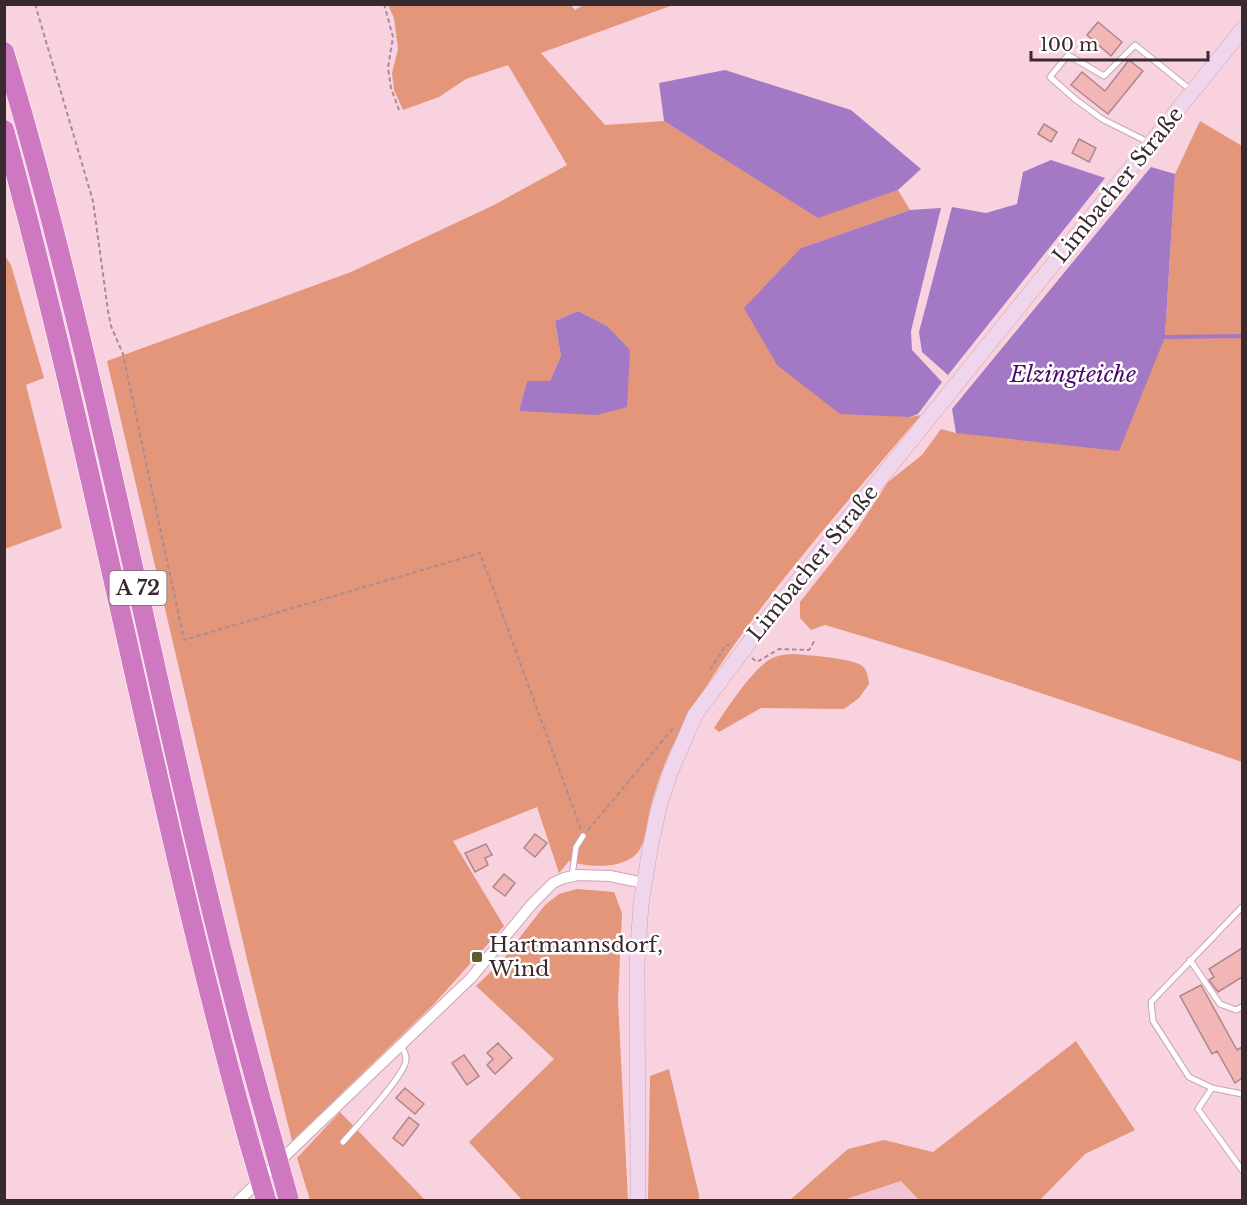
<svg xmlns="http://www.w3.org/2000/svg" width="1247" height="1205" font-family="'Libre Baskerville',serif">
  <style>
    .built { fill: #f1c4d4 }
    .green { fill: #e39679; fill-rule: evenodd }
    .water { fill: #a378c5 }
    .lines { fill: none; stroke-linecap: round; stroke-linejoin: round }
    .stream { stroke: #a378c5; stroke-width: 4 }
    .building { fill: #f3b6b7; stroke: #ad8788; stroke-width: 1.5 }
    .lane-casing { stroke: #caa5b2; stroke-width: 7 }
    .street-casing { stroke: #caa5b2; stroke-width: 12 }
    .secondary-casing { stroke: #caa5b2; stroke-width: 16 }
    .highway-casing { stroke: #fff; stroke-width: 21 }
    .path { stroke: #a98c96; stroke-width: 2; stroke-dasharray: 4.5 3; stroke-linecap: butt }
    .lane { stroke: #fff; stroke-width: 5 }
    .street { stroke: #fff; stroke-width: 10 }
    .secondary { stroke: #f0d6ec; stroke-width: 15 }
    .highway { stroke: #cd78c1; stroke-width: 20 }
    .highway-bridge-casing { stroke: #fff; stroke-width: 21; stroke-linecap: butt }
    .highway-bridge { stroke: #cd78c1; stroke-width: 20 }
    .poi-dot { fill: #5c5d2a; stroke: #fff; stroke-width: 2 }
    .labels { text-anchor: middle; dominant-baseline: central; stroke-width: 5; stroke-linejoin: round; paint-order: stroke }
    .shield { fill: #fff; stroke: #74696d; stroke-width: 1.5 }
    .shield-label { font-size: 20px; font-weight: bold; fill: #38292e }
    .street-label { font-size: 21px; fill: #38292e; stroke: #fff }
    .poi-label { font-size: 21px; fill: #38292e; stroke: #fff; text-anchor: start }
    .water-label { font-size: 22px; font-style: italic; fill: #480969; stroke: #fff }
  </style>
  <rect width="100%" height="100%" fill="#f9d2e0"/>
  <path class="built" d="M901 1181 919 1200H843Z"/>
  <path class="green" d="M570 4 575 10 583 5H673L541 53 605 125 664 121 818 217 898 190 910 210 801 248 910 417 921 415C841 510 753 606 690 713 672 744 659 774 650 809 647 819 646 840 640 849 628 870 588 868 569 861L559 873 537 807 453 841 504 926 434 1004 292 1141 247 959 107 361 351 272 492 206 567 165 508 65 466 79 439 97 403 110 394 90 392 73 398 49 394 18 388 5ZM578 311 607 326 519 411 527 381H550L561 356 555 321Z
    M1200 121 1242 146V762C1104 714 966 666 825 625L811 630 800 618V602L856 531 888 482 922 455 941 429 956 433 1165 337 1175 174Z
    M5 256 11 265 44 378 26 385 62 528 5 549Z
    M793 654C808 655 846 658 859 664 867 667 868 676 869 684L859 698 844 709 761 708 719 732 714 728C725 711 756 663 775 657 780 655 787 654 793 654Z
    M577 889 614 892 622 913 618 1000 628 1200H522L469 1142 554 1059 476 986 499 964 545 905 559 894Z
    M1076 1041 1135 1130 1085 1154 1040 1200H919L901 1181 843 1200H790L848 1149 884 1140 933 1152Z
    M669 1069 699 1195V1200H648L650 1076Z
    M340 1112 425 1200H310L297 1158Z"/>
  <path class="water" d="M725 70 851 110 921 169 898 190 818 218 664 121 659 83Z
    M1051 160 1105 178 948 375 922 352 919 332 952 207 986 213 1017 204 1023 172Z
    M1151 167 1175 174 1165 337 1119 451 956 433 952 409Z
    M941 208 911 331 912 350 942 382 918 414 910 417 840 414 777 365 744 308 801 248 910 210Z
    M578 311 607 326 630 350 627 407 597 415 519 411 527 381H550L561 356 555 321Z"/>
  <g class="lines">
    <path class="stream" d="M1165 337 1242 336"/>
  </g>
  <path class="building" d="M1098 22 1122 42 1111 56 1087 35Z
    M1129 60 1143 71 1108 114 1071 85 1082 72 1105 91Z
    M1044 124 1057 132 1051 142 1038 134Z
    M1079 139 1096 148 1089 162 1072 153Z
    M535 834 547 843 535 857 524 848Z
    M486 844 492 855 485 858 488 865 475 872 465 853Z
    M504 874 515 883 505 896 493 887Z
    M1242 948V977L1218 992 1209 980 1214 977 1209 969Z
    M1201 985 1237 1050 1242 1047V1078L1235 1083 1217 1051 1212 1054 1180 996Z
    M498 1043 512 1058 495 1074 487 1065 493 1059 487 1053Z
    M464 1055 479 1076 467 1085 452 1063Z
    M405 1088 424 1104 415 1114 396 1098Z
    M409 1117 419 1125 403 1146 393 1138Z"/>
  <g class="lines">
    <g class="lane-casing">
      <path id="lane" d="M1150 143 1102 119 1075 99 1050 77 1068 55 1104 76 1135 45 1192 91
        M572 876 576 847 583 836
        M1190 960 1220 1004 1236 1010 1242 1007
        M1212 1088 1189 1077 1153 1021 1151 1002 1242 907
        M1242 1094 1212 1088 1198 1109 1242 1170
        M343 1142C355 1128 407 1074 406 1059 406 1055 403 1049 401 1046"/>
    </g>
    <g class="street-casing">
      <path id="street" d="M239 1200 471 978 532 904 553 883 564 878 578 875 610 876 644 883"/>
    </g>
    <g class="secondary-casing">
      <path id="secondary" d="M638 1200 637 964 641 904 650 849 659 807 670 773 695 715 763 624 1242 30"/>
    </g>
    <g class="highway-casing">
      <path id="highway" d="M4 52C33 145 57 241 80 336 143 599 194 865 268 1125
        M4 130C96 465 156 808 249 1142"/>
    </g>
    <path class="path" d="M35 4 93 201 108 311 111 326 123 354 184 640 480 553 581 829
      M384 4 393 37 388 68 391 88 399 110
      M752 658 757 662 779 649 809 650 815 640
      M710 670 726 645H730
      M588 830 675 726"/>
    <use href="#lane" class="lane"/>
    <use href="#street" class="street"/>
    <use href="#secondary" class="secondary"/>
    <use href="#highway" class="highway"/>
    <g class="highway-bridge-casing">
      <path id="highway-bridge" d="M268 1125 288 1197
        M249 1142 266 1200"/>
    </g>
    <use href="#highway-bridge" class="highway-bridge"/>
  </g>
  <rect class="poi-dot" x="471" y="951" width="12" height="12" rx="3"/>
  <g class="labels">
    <rect class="shield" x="109.5" y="571" width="57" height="34" rx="4.5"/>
    <g class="shield-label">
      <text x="138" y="588">A 72</text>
    </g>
    <g class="street-label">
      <text transform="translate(1118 185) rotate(-51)">Limbacher Straße</text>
      <text transform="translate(813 563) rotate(-51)">Limbacher Straße</text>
    </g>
    <g class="poi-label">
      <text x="489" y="945">Hartmannsdorf,<tspan x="489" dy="24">Wind</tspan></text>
    </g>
    <g class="water-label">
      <text x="1073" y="374">Elzingteiche</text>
    </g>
  </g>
  <rect width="1247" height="1205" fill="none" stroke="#38292e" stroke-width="12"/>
  <path d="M1031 51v9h177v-9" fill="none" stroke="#38292e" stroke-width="3"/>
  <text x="1040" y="51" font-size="18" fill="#38292e" stroke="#ffffff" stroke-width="4.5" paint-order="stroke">100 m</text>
</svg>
